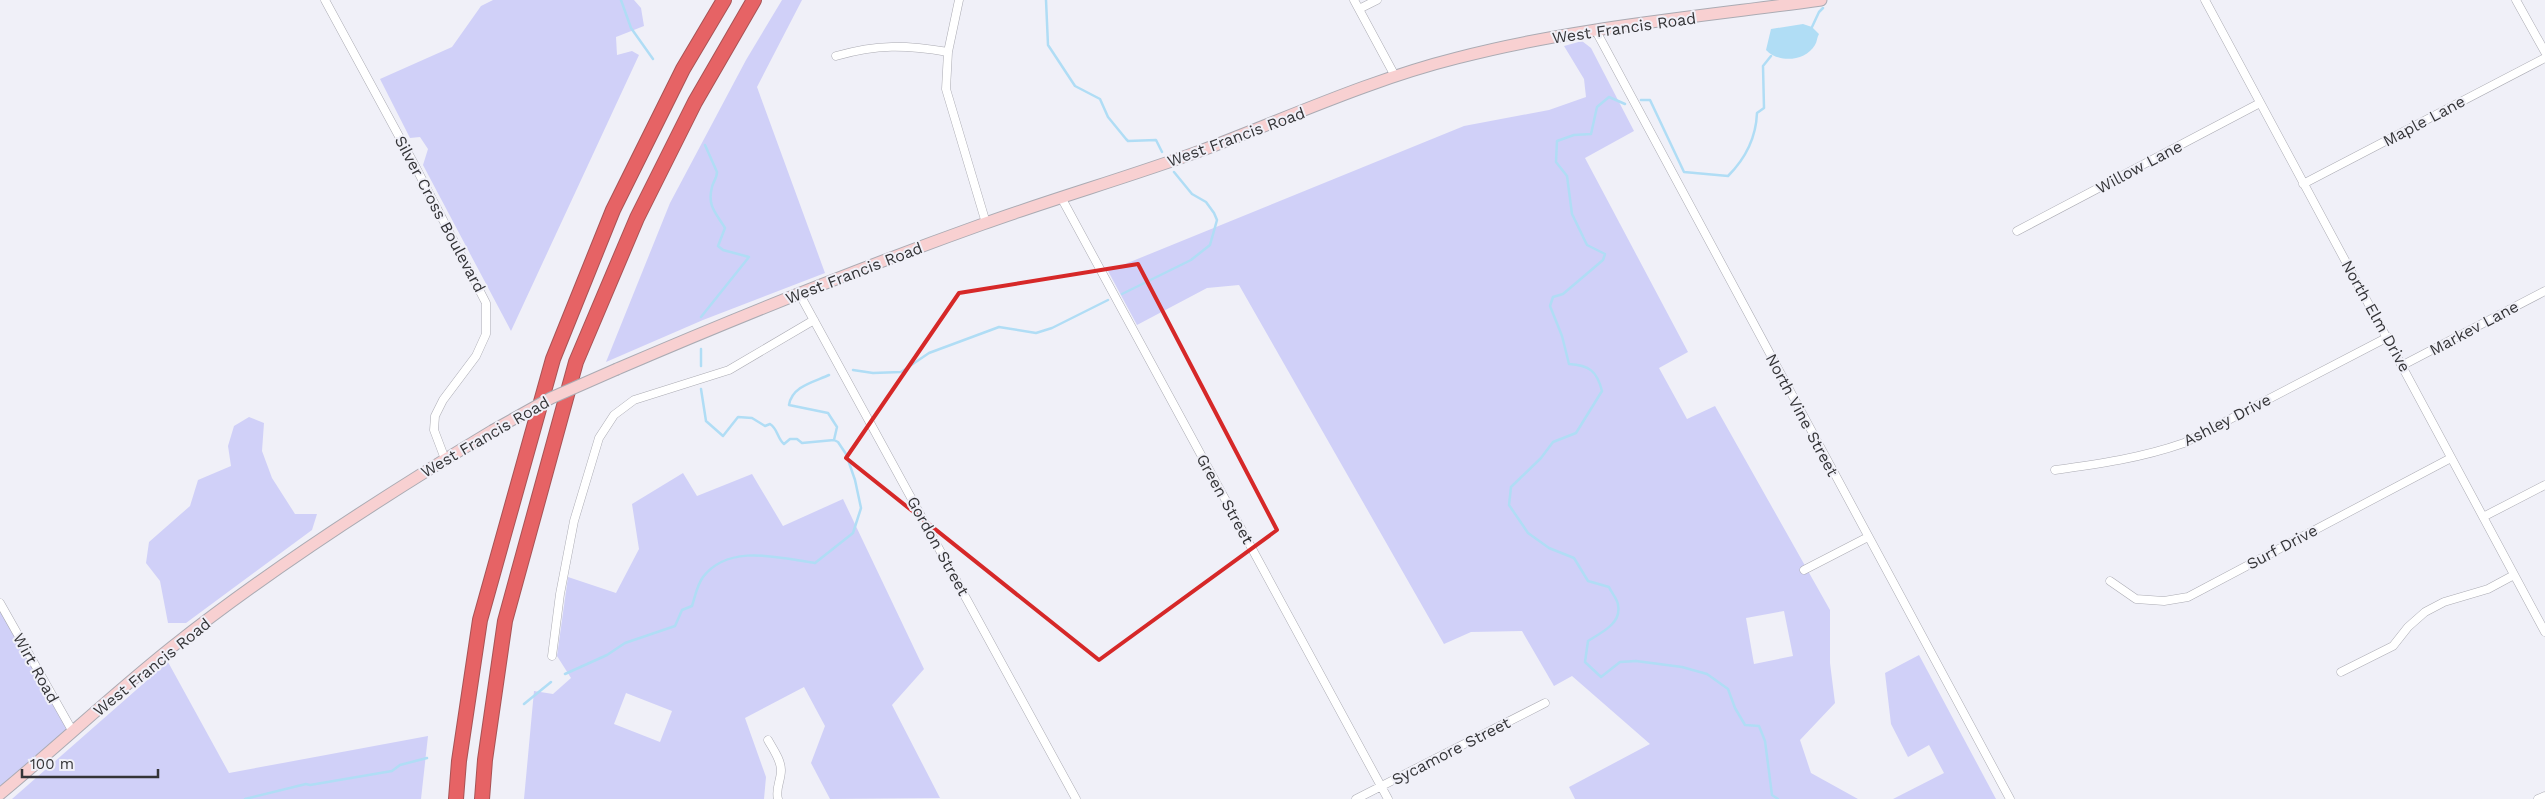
<svg xmlns="http://www.w3.org/2000/svg" width="2545" height="799" font-family="'Work Sans',sans-serif">
  <style>
    .green { fill: #d0d0f8; fill-rule: evenodd }
    .water { fill: #b0ddf5 }
    .lines { fill: none; stroke-linecap: round; stroke-linejoin: round }
    .stream { stroke: #b0ddf5; stroke-width: 2.5 }
    .street-casing { stroke: #ababb3; stroke-width: 9 }
    .secondary-casing { stroke: #ababb3; stroke-width: 13 }
    .highway-casing { stroke: #a85355; stroke-width: 16 }
    .street { stroke: #fff; stroke-width: 8 }
    .secondary { stroke: #f8d0d1; stroke-width: 11 }
    .highway { stroke: #e66365; stroke-width: 14 }
    .secondary-bridge-casing { stroke: #ababb3; stroke-width: 13; stroke-linecap: butt }
    .secondary-bridge { stroke: #f8d0d1; stroke-width: 11 }
    .marked { fill: none; stroke: #d62828; stroke-width: 4; stroke-linejoin: round }
    .labels { text-anchor: middle; dominant-baseline: central; stroke-width: 4; stroke-linejoin: round; paint-order: stroke }
    .street-label { font-size: 16px; fill: #343437; stroke: #f0f0f8 }
  </style>
  <rect width="100%" height="100%" fill="#f0f0f8"/>
  <path class="green" d="M493 0H634L641 8 644 26 616 37 617 55 632 51 639 55 511 331 423 165 428 149 420 137 410 138 380 79 452 47 481 6Z
    M782 0H802L757 87 825 273 703 320 606 362 670 203 746 60Z
    M1582 41 1591 48 1634 131 1585 158 1688 352 1659 368 1687 419 1715 406 1830 610V663L1835 703 1800 740 1811 773 1858 799H1575L1569 787 1650 744 1572 676 1554 686 1522 631 1471 632 1444 644 1239 285 1207 288 1137 325 1108 271 1464 126 1549 110 1586 97 1584 79 1564 46ZM1784 611 1793 656 1754 664 1746 618Z
    M249 417 264 423 262 451 272 478 295 514H317L312 530 186 623H168L160 581 146 563 149 542 190 506 198 480 231 466 228 446 234 426Z
    M683 473 697 496 752 474 783 526 843 499 924 669 892 705 940 798 830 799 811 763 825 726 804 687 745 718 766 777 764 799H524L534 691 553 694 571 678 557 656 568 577 616 593 639 549 632 504ZM626 693 672 711 660 742 614 724Z
    M0 610 67 729 0 787Z
    M1919 655 1996 799H1893L1944 773 1929 745 1908 757 1891 724 1885 673Z
    M168 662 229 773 428 736 421 799H12Z"/>
  <path class="water" d="M1803 24 1812 27 1819 34C1817 37 1817 42 1815 45 1805 62 1778 63 1766 50L1771 29Z"/>
  <g class="lines">
    <path class="stream" d="M621 0 631 28 653 59
      M1046 0 1048 45 1075 86 1100 99 1108 117 1126 139 1128 141 1156 140 1162 152
      M1812 27 1819 12 1823 8
      M1641 100H1650L1684 172 1728 176C1746 158 1756 138 1757 113L1764 108 1763 66 1771 56
      M1625 104 1609 97 1597 107 1591 134 1574 135 1557 141 1556 162 1567 176 1572 214 1587 245 1605 254 1603 260 1563 294 1553 297 1550 306 1562 336 1569 364C1589 365 1597 371 1602 391L1576 433 1553 442 1541 458 1511 487 1509 505 1528 533 1549 548 1574 558 1588 581 1609 587C1611 592 1618 600 1618 605 1622 624 1600 633 1588 641L1585 662 1601 677 1620 662 1636 661 1682 667 1707 674 1728 689 1735 708 1745 725 1759 726 1765 741 1772 795 1778 799
      M1122 294 1191 260 1210 245 1217 220 1214 213 1206 202 1192 194 1174 172
      M701 317 749 257 723 250 718 246 725 228C716 213 707 206 712 187 713 182 717 178 717 172L705 145
      M701 349V366
      M853 370 873 373 901 372 929 353 999 327 1036 333 1052 328 1108 300
      M829 375C814 382 792 386 789 405L828 413 837 427 834 440
      M565 674 607 655 625 643 675 626 682 610 692 606C695 597 697 585 703 577 729 543 780 558 815 563L853 533 861 508 855 480 846 454 838 442 834 440 802 443 797 439H790L784 444C777 438 778 429 770 424L765 426 752 418 738 417 723 436 706 421 701 389
      M524 704 551 682
      M245 799 306 784 310 785 392 771 400 765 427 758"/>
    <g class="street-casing">
      <path id="street" d="M325 0 413 162 486 303V334L476 356 443 400 435 416 434 430 445 459
        M959 0 948 52 946 89 986 223
        M1354 0 1395 76
        M2205 0 2545 632
        M2516 0 2545 52
        M1359 9 1377 0
        M1596 31 2010 799
        M836 56C878 44 905 45 948 52
        M2303 184 2545 58
        M1062 199 1388 799
        M2017 231 2260 103
        M799 293 1076 799
        M2403 365 2545 291
        M2055 470C2099 464 2141 458 2184 443L2388 337
        M2483 517 2545 485
        M1804 570 1868 537
        M2110 581 2136 599 2164 601 2188 597 2451 458
        M0 603 73 732
        M552 656 560 594 574 521 599 438 614 415 634 400 729 370 814 320
        M2341 672 2393 646 2408 627 2425 612 2444 602 2488 589 2514 575
        M768 740C773 749 781 760 781 770 781 781 775 789 778 799
        M1356 799 1545 703
        M2538 799 2545 796"/>
    </g>
    <g class="secondary-casing">
      <path id="secondary" d="M617 369C738 317 860 268 983 224 1055 198 1129 177 1200 151 1285 119 1369 80 1457 58 1576 27 1700 17 1821 0
        M0 794C58 746 113 694 172 647 273 567 382 497 492 431"/>
    </g>
    <g class="highway-casing">
      <path id="highway" d="M456 799 459 761 480 620 553 359 613 210 683 69 724 0
        M482 799 485 760 505 621 576 362 637 218 695 102 754 0"/>
    </g>
    <use href="#street" class="street"/>
    <use href="#secondary" class="secondary"/>
    <use href="#highway" class="highway"/>
    <g class="secondary-bridge-casing">
      <path id="secondary-bridge" d="M492 431 551 398 617 369"/>
    </g>
    <use href="#secondary-bridge" class="secondary-bridge"/>
  </g>
  <path class="marked" d="M1138 264 1277 530 1099 660 846 458 959 293Z"/>
  <g class="labels">
    <g class="street-label">
      <text transform="translate(1624 28) rotate(-8)">West Francis Road</text>
      <text transform="translate(2424 121) rotate(-28)">Maple Lane</text>
      <text transform="translate(1236 137) rotate(-20)">West Francis Road</text>
      <text transform="translate(2139 167) rotate(-28)">Willow Lane</text>
      <text transform="translate(440 214) rotate(62)">Silver Cross Boulevard</text>
      <text transform="translate(854 273) rotate(-21)">West Francis Road</text>
      <text transform="translate(2376 316) rotate(61)">North Elm Drive</text>
      <text transform="translate(2474 328) rotate(-28)">Markev Lane</text>
      <text transform="translate(1802 415) rotate(62)">North Vine Street</text>
      <text transform="translate(2227 420) rotate(-27)">Ashley Drive</text>
      <text transform="translate(485 437) rotate(-30)">West Francis Road</text>
      <text transform="translate(1225 499) rotate(61)">Green Street</text>
      <text transform="translate(938 546) rotate(61)">Gordon Street</text>
      <text transform="translate(2282 547) rotate(-28)">Surf Drive</text>
      <text transform="translate(152 667) rotate(-39)">West Francis Road</text>
      <text transform="translate(36 668) rotate(61)">Wirt Road</text>
      <text transform="translate(1451 751) rotate(-27)">Sycamore Street</text>
    </g>
  </g>
  <path d="M22 769v8h136v-8" fill="none" stroke="#343437" stroke-width="2.5"/>
  <text x="30" y="769" font-size="15" fill="#343437" stroke="#f0f0f8" stroke-width="4" paint-order="stroke">100 m</text>
</svg>
